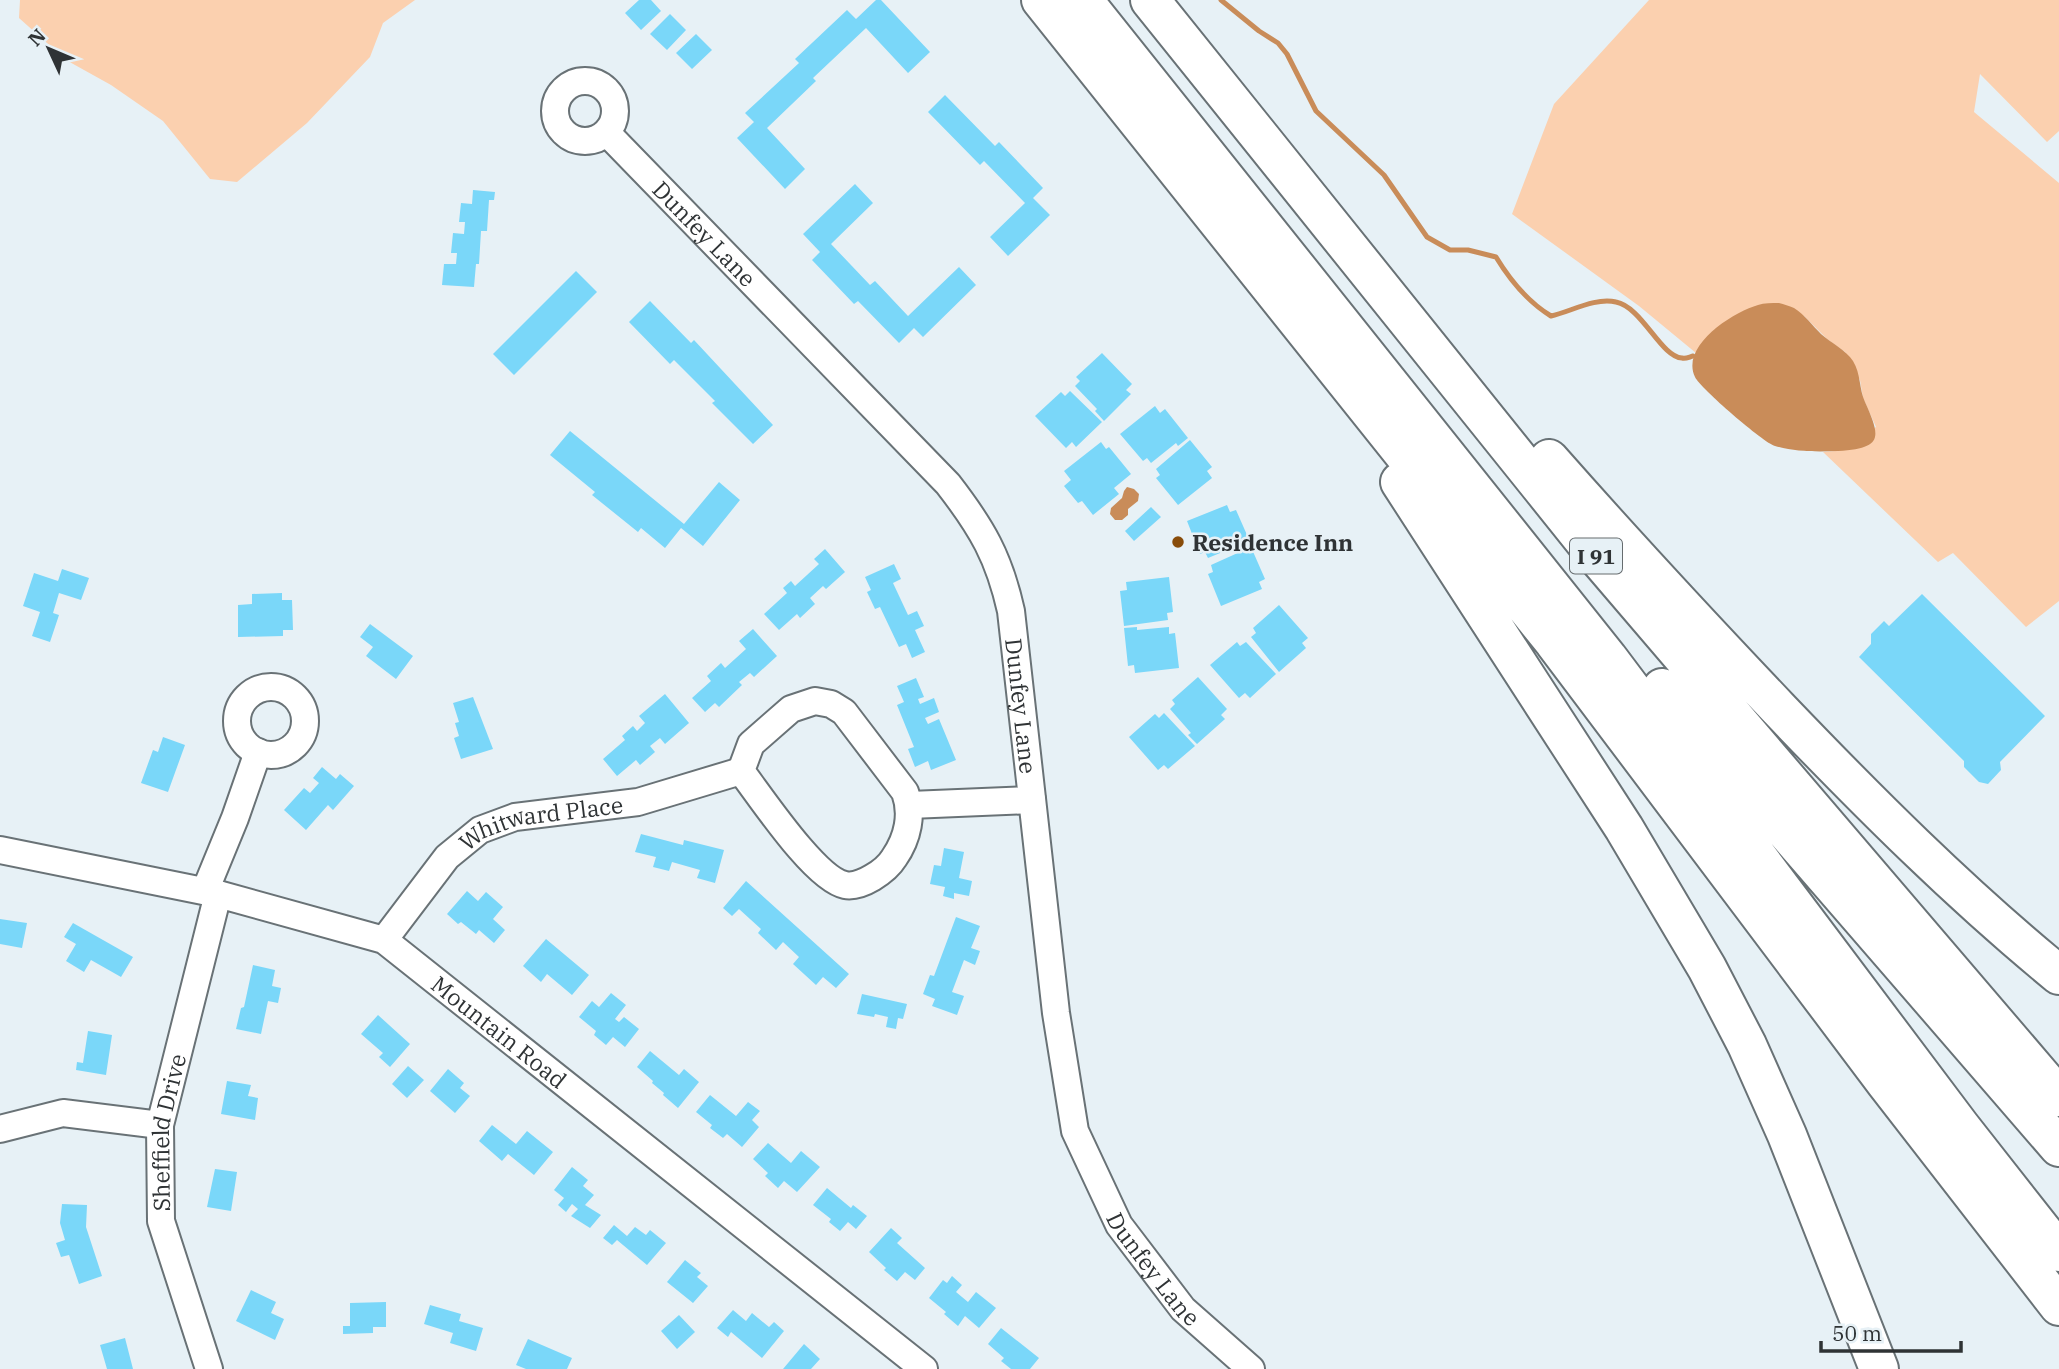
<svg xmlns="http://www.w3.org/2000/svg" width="2059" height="1369" font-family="'IBM Plex Serif',serif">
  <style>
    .green { fill: #fbd0af }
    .water { fill: #c98c59 }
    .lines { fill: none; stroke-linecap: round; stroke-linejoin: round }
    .stream { stroke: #c98c59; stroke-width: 5 }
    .building { fill: #7ad7f9 }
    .minor-casing { stroke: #697276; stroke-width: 30 }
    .highway-casing { stroke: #697276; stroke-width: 42 }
    .minor { stroke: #fff; stroke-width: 26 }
    .highway { stroke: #fff; stroke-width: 38 }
    .poi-dot { fill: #884c0a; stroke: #e7f1f6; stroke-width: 2.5 }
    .labels { text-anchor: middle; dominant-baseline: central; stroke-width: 5; stroke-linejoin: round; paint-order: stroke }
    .shield { fill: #e7f1f6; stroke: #666c6f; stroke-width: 2 }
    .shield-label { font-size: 21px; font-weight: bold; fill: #2f3335 }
    .street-label { font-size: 23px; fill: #2f3335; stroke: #e7f1f6 }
    .poi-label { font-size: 23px; font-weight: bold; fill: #2f3335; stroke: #e7f1f6; text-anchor: start }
  </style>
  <rect width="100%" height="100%" fill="#e7f1f6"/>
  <path class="green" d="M20 0H415L383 23 370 57 307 123 237 182 210 179 163 121 111 85 66 60 19 18Z
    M1649 0H2059V131L2047 142 1980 74 1974 112 2059 183V601L2026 627 1953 553 1938 562 1823 452 1835 451 1876 427 1863 398 1860 380 1845 352 1827 339 1804 316 1715 329 1696 353 1639 306 1512 214 1554 104Z"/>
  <path class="water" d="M1779 303C1784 304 1789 306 1794 308 1805 315 1812 325 1821 334 1831 343 1846 350 1853 361 1861 374 1859 389 1865 402 1881 438 1883 448 1838 451 1818 452 1795 452 1775 446 1764 443 1700 388 1695 377 1680 346 1733 312 1758 305 1764 303 1772 303 1779 303Z
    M1127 487 1134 489 1139 494 1138 501 1128 509V515L1122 520H1115L1110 514 1111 508 1122 498 1124 491Z"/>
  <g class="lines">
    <path class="stream" d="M1221 0 1259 31 1278 43 1287 54 1316 111 1384 175 1427 237 1450 250H1468L1496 257C1510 280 1528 302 1551 316 1570 312 1595 297 1616 302 1642 307 1661 357 1682 358 1686 359 1689 357 1693 356"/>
  </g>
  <path class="building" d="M639 0H651L661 11 641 30 625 13Z
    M876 0H881L930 52 908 73 866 28 813 78 816 81 767 128 805 169 785 189 737 138 754 122 745 113 799 63 795 59 847 10 856 19Z
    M670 14 686 30 667 50 650 34Z
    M696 34 712 50 692 69 676 53Z
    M945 95 995 146 999 142 1043 188 1033 198 1050 215 1008 256 990 237 1025 203 984 161 980 165 928 112Z
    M855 184 873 203 831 244 870 285 875 281 908 316 959 267 976 285 923 337 914 328 899 343 858 301 854 304 812 260 820 252 803 234Z
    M473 190 495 192 494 200H489L487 231H481L479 264H476L474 287 442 285 444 264H456L457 253H451L453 233 464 234 465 222H459L461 203 472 204Z
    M576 271 597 292 514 375 493 354Z
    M650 301 691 343 694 340 773 425 753 444 712 403 715 401 674 360 670 364 629 322Z
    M1102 353 1132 384 1126 390 1131 394 1104 421 1095 411 1097 409 1075 386 1080 381 1076 377Z
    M1070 391 1102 422 1076 447 1072 442 1066 448 1035 416 1061 392 1065 396Z
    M1155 406 1160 413 1165 409 1188 438 1178 446 1176 443 1151 463 1147 458 1143 461 1120 434Z
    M570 431 684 524 719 482 740 500 703 546 681 528 665 548 641 528 638 532 592 495 595 492 550 455Z
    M1190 440 1212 467 1207 471 1212 478 1178 505 1156 478 1160 475 1156 469Z
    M1101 442 1106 449 1109 447 1131 474 1114 488 1119 494 1093 515 1082 501 1078 503 1064 486 1071 480 1064 471Z
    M1227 505 1230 512 1236 510 1251 544 1239 549 1237 546 1208 558 1205 552 1200 554 1187 521Z
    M1151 507 1161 517 1134 541 1125 531Z
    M1251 547 1265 579 1259 582 1262 589 1221 606 1208 574 1213 572 1211 565Z
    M825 549 845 572 826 589 823 586 810 598 815 604 800 618 797 614 779 630 764 614 787 593 783 588 791 581 795 586 819 564 814 559Z
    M894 564 901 579 893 583 908 615 917 611 924 626 915 630 925 652 912 658 906 644 899 647 880 607 875 609 867 592 871 590 865 577Z
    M62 569 89 578 81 600 59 593 53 613 59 615 50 642 32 636 40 612 23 606 34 573 58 581Z
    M1169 577 1173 612 1167 613 1168 620 1124 626 1120 591 1127 590 1126 582Z
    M282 593V600H292L293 630H283V636L238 637V605L252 604V594Z
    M1922 594 2045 716 2000 762 2001 770 1988 784 1979 782 1964 767V761L1859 657 1871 644V634L1884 621 1889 626Z
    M1279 605 1308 638 1302 643 1306 648 1279 672 1251 637 1256 633 1253 628Z
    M370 624 413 656 396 679 366 656 373 647 360 637Z
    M1137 627V630L1169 627V634L1175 633 1179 668 1135 673 1134 665 1128 666 1124 628Z
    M753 629 777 656 754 677 750 673 739 682 742 685 719 707 715 703 705 712 692 698 711 681 707 676 721 663 725 668 746 649 739 641Z
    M1237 642 1240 646 1246 642 1276 674 1250 698 1245 693 1239 698 1210 665Z
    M1198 677 1227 709 1221 715 1225 719 1197 744 1188 735 1191 733 1170 709 1175 704 1172 700Z
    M916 678 924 697 918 699 920 704 934 698 939 712 925 718 928 724 939 719 956 760 931 770 928 761 915 767 908 749 914 747 897 705 904 702 897 686Z
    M665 694 689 723 665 744 660 738 650 746 655 752 640 765 636 760 617 776 603 759 625 740 622 736 633 726 637 731 645 723 639 716Z
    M473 697 493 749 461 759 454 738 459 736 455 723 459 722 453 703Z
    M1164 713 1195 746 1168 769 1164 765 1158 770 1129 737 1155 714 1159 718Z
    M163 737 185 745 168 792 141 783 153 750 158 752Z
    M322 767 336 779 340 774 354 786 333 810 328 805 306 830 284 810 304 788 310 793 319 783 313 778Z
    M641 834 683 845 684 840 724 850 715 883 697 878 700 870 672 862 669 871 653 867 656 857 635 852Z
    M944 848 964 852 959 878 972 881 969 896 954 893V899L943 896 945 887 930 884 934 865 941 866Z
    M746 881 849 974 836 988 823 977 816 985 793 964 799 957 783 942 776 950 758 933 761 929 739 909 732 916 723 908Z
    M467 891 478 901 486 892 503 907 493 919 505 930 494 943 479 930 476 934 461 922 458 924 447 914Z
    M956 917 980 926 971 948 980 951 975 965 964 960 952 992 964 996 957 1015 932 1006 935 999 923 994 930 975 934 976Z
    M0 919 27 923 22 948 0 944Z
    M73 923 133 957 121 977 91 960 84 972 66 961 76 944 64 937Z
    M546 939 589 975 572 995 547 974 541 982 523 966Z
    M253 965 275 970 272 986 281 988 278 1003 268 1001 261 1034 236 1029 241 1008 244 1007Z
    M611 993 626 1005 615 1019 619 1022 624 1017 639 1029 625 1047 613 1037 606 1045 594 1035 596 1031 579 1017 592 1001 599 1007Z
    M862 994 907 1004 903 1019 898 1018 896 1029 886 1027 888 1017 875 1014 874 1017 857 1014Z
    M378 1015 410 1044 390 1067 379 1057 383 1053 361 1034Z
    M88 1031 112 1035 106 1075 76 1070 77 1062 83 1063Z
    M650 1051 679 1075 684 1069 699 1082 678 1108 663 1095 664 1093 652 1083 653 1081 637 1067Z
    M408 1066 424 1080 407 1098 392 1084Z
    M448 1069 464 1083 460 1088 470 1096 455 1113 430 1091Z
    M227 1081 251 1085 248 1096 258 1098 255 1120 221 1114Z
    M710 1095 736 1116 748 1102 760 1111 752 1120 759 1127 742 1147 727 1134 723 1138 710 1128 712 1125 696 1112Z
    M492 1125 516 1144 527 1131 553 1152 534 1175 508 1154 502 1161 479 1141Z
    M768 1143 791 1163 801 1151 820 1167 797 1192 784 1181 778 1188 765 1176 768 1173 753 1159Z
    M572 1167 588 1180 583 1186 594 1195 585 1205 601 1215 590 1228 571 1216 578 1209 572 1204 566 1212 558 1205 564 1198 554 1190Z
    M215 1169 237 1172 231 1211 207 1207Z
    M827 1188 851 1208 853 1205 867 1216 856 1229 848 1222 840 1231 829 1222 831 1219 813 1205Z
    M62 1204 87 1205 86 1227 102 1276 79 1284 69 1255 61 1257 56 1243 65 1240 60 1223Z
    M614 1225 627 1236 635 1227 646 1235 650 1230 666 1243 647 1265 617 1240 612 1245 603 1238Z
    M891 1228 902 1238 897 1243 925 1268 915 1280 905 1272 897 1281 884 1270 886 1268 869 1252Z
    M685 1260 701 1273 697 1277 708 1286 693 1303 667 1282Z
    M952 1276 962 1285 956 1292 968 1302 976 1292 996 1308 979 1328 965 1316 958 1326 944 1314 946 1312 929 1298 943 1280 947 1283Z
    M251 1290 276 1302 271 1313 284 1319 275 1340 236 1321Z
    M386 1302V1327H373V1333L343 1334V1326H350V1303Z
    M430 1305 461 1314 459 1321 483 1328 476 1351 450 1343 453 1333 424 1324Z
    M733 1310 746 1321 752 1313 769 1327 774 1322 784 1331 762 1358 731 1332 728 1337 717 1328Z
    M679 1315 695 1332 677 1349 661 1331Z
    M1001 1328 1039 1358 1030 1369H1011L1001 1361 1004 1358 988 1344Z
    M125 1338 133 1369H107L100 1345Z
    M528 1339 572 1358 567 1369H526L516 1365Z
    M804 1344 820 1359 811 1369H783Z"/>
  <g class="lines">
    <g class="minor-casing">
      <g id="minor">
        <circle cx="585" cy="111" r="30"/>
        <path id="s1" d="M607 133 948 484C982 528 999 557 1011 611L1056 1013 1075 1131 1119 1225 1183 1309 1251 1369"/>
        <circle cx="271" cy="721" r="34"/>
        <path d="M815 701 831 704 844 712 905 792C913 814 908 838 894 858 886 871 861 888 845 885 815 879 761 797 741 771L751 744 791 709Z"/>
        <path d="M910 805 1032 800"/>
        <path id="s2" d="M0 850 218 894 384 940 924 1369"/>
        <path d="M205 891 235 818 258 752"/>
        <path id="s3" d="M384 940 447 857 480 830 515 817 638 802 741 771"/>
        <path d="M0 1129 63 1113 160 1125"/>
        <path id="s4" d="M209 1369 161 1221 160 1125 218 894"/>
      </g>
    </g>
    <g class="highway-casing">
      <path id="highway" d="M1041 0 1554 642 1886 1083 2059 1306
        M1083 0 1608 658 1960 1126 2059 1252
        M1150 0 1598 558 2059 1097
        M1549 459C1624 544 1701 627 1779 709 1868 802 1959 893 2059 975
        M1400 482 1624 828 1707 968 1747 1045 1787 1135 1879 1369
        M1662 688 2059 1147"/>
    </g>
    <use href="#minor" class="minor"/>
    <use href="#highway" class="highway"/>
  </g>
  <circle class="poi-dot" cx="1178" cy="542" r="7"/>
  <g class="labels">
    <rect class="shield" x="1570" y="538.5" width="52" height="35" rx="5"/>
    <g class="shield-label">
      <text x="1596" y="556">I 91</text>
    </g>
    <g class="street-label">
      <text stroke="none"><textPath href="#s1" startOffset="140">Dunfey Lane</textPath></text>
      <text stroke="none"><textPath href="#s1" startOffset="728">Dunfey Lane</textPath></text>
      <text stroke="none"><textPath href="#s3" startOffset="208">Whitward Place</textPath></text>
      <text stroke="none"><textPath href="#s2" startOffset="542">Mountain Road</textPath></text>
      <text stroke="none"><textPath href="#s4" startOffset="245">Sheffield Drive</textPath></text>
      <text stroke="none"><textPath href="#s1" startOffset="1316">Dunfey Lane</textPath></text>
    </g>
    <g class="poi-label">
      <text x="1192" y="542">Residence Inn</text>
    </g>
  </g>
  <g transform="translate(49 49) rotate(314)" stroke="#e7f1f6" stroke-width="5" paint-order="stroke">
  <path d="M0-5L12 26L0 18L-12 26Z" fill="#2f3335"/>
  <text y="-10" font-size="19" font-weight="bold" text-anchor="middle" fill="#2f3335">N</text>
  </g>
  <path d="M1821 1341v10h140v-10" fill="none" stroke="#2f3335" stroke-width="3.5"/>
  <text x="1832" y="1341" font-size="21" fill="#2f3335" stroke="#e7f1f6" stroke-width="5" paint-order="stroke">50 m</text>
</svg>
